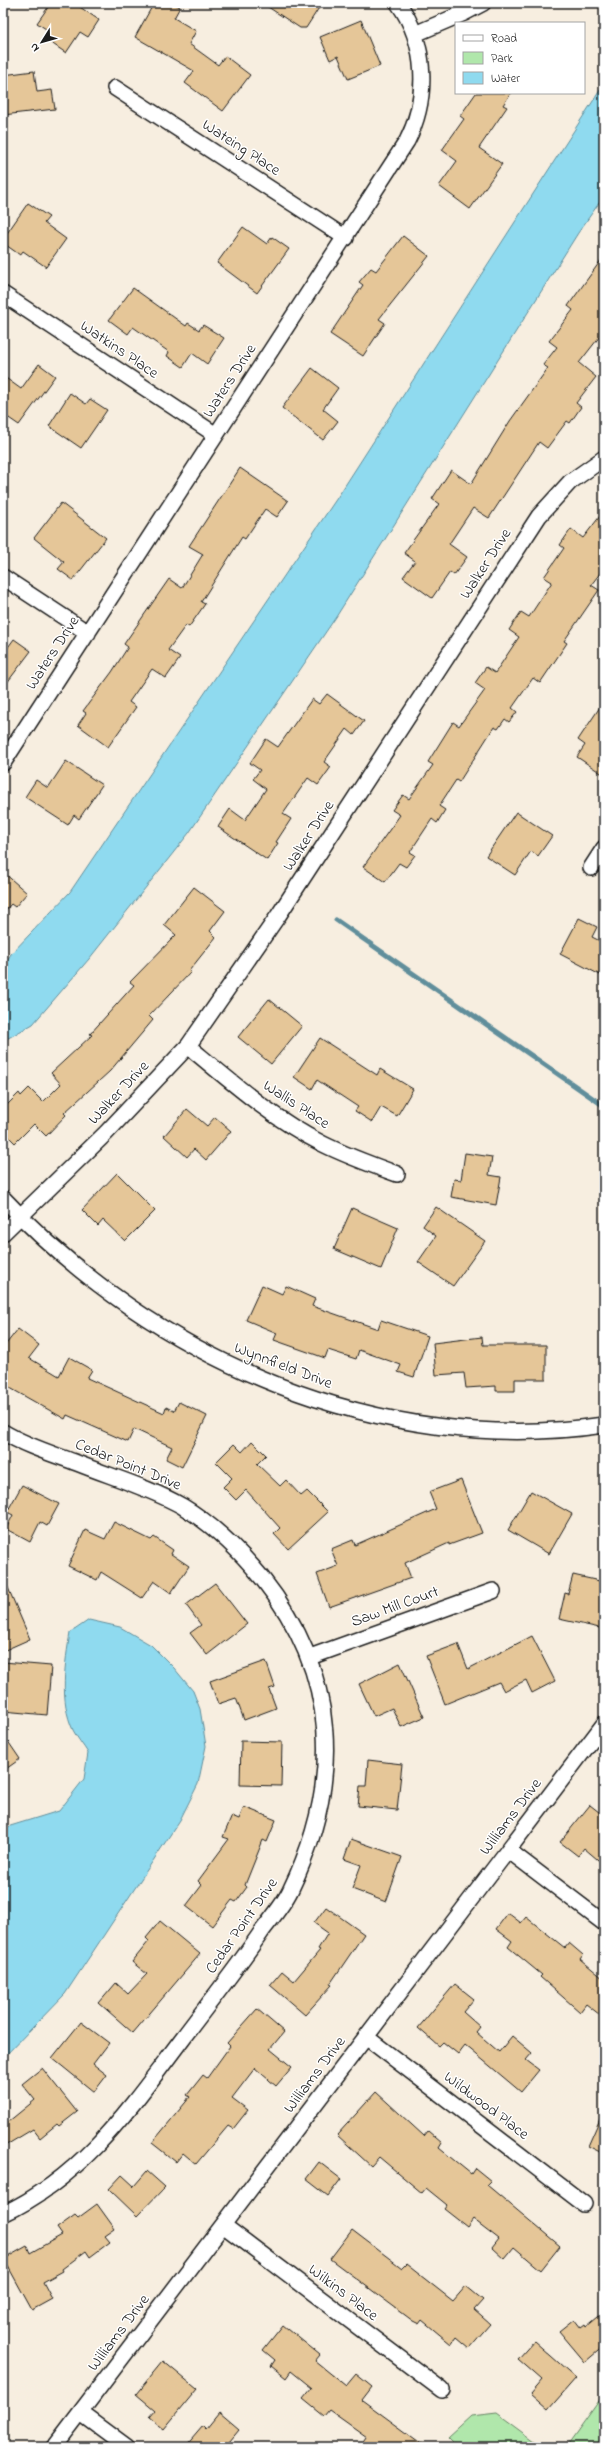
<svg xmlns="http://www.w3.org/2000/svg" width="607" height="2450" font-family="'Indie Flower',sans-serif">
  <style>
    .green { fill: #b0e7ab; stroke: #668264 }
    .water { fill: #8fdaef; stroke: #618e9b }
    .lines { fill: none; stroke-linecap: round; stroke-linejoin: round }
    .stream { stroke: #618e9b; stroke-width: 5 }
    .building { fill: #e5c698; stroke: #1c1c1c }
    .minor-casing { stroke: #1c1c1c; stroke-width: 18 }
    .minor { stroke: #fff; stroke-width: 15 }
    .labels { text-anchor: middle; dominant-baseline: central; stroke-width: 3; stroke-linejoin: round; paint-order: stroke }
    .street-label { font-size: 16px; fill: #1c1c1c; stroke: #fff }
  </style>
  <rect width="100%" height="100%" fill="#f7eee0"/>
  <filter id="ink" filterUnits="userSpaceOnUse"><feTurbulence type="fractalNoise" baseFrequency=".025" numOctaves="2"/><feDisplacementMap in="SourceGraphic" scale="8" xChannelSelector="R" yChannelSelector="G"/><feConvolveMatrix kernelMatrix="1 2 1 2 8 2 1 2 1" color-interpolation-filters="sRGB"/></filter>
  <g filter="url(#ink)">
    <path class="green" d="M604 2394V2447H566Z
      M497 2413 543 2447H458L448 2437 471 2416Z"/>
    <path class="water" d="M604 84V196L578 233 336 617 189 833 89 959 33 1024 3 1041V967L11 954 70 892 337 498Z
      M89 1620 120 1627 151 1645 174 1668 193 1691 200 1709 206 1746 198 1784 180 1820 65 1994 3 2058V1827H7L59 1811 84 1779 88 1753C83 1745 77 1738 73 1730 59 1700 65 1663 70 1633Z"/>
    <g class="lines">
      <path class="stream" d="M336 920 604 1106"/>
    </g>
    <path class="building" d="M51 3H56L64 8 68 3H74L99 20 88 37 80 32 66 53 44 38 49 31 37 23Z
      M154 3H173L180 7 174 18 196 31 189 44 218 65 225 56 250 75 223 111 185 83 194 71 135 37Z
      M262 3H322L306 28H300Z
      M361 20 380 66 348 79 338 56 330 60 320 37Z
      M34 71 37 92 52 90 55 109 3 115V75Z
      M476 93H511L503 105 507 107 479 148 502 164 470 209 439 186 457 161 442 150 464 119 460 116Z
      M28 203 49 217 44 223 66 239 46 267 23 251 20 255 3 243V239Z
      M243 227 267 244 272 237 289 249 257 293 217 263Z
      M403 236 429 256 379 319 385 323 363 356 330 334 363 285 359 282 371 268 376 271Z
      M604 256V331L579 363 596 377 576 403 581 407 570 423 567 421 547 448 539 442 489 518 473 508 449 544 467 557 454 575 450 572 432 598 403 577 415 561 404 553 439 504 432 499 451 470 471 484 510 421 548 368 543 365 557 347 549 341 573 310 568 306Z
      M133 288 186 326 188 323 199 330 203 325 224 338 207 364 192 353 183 367 167 356 169 352 133 327 128 334 109 320Z
      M39 364 55 376 19 425 3 414V376L21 389Z
      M312 368 338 388 323 409 338 421 323 440 282 408Z
      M70 393 86 404 90 399 107 410 81 448 49 426Z
      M240 468 288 501 277 517 265 509 245 539 242 537 201 602 205 604 189 627 186 625 168 650 180 658 166 678 152 669 129 702 136 707 108 747 78 725 86 713 83 711 112 672 128 647 124 644 169 579 182 588 203 554 189 546Z
      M61 503 106 538 73 580 58 569 64 562 34 538Z
      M604 511V568L591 585 599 590 564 641 567 643 540 683 533 678 512 708 517 712 509 722 505 719 498 729 494 727 459 782 456 780 439 806 445 810 437 823 432 819 410 852 415 855 406 867 399 863 385 882 363 867 400 815 392 810 403 795 409 799 433 765 428 762 453 722 459 726 485 690 475 683 486 667 495 673 519 637 509 630 521 612 529 617 552 582 544 577 564 548 560 545 571 529 583 538Z
      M14 639 31 651 3 688V654Z
      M327 694 364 721 354 735 347 729 324 762 331 767 318 785 308 778 283 814 291 819 276 842 278 843 267 860 218 827 230 809 245 820 266 789 253 779 260 770 250 763 266 739 278 747 312 699 319 704Z
      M604 701V775L577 757 585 745 578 740Z
      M66 761 102 785 79 819 74 815 68 825 25 797 36 780 48 788Z
      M516 812 552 836 538 856 531 851 515 875 486 856Z
      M3 872 27 893 15 907 11 904 3 913Z
      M194 887 225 911 210 931 216 937 189 971 191 972 149 1016 153 1020 110 1071 64 1113 66 1115 46 1136 34 1124 15 1143 3 1131V1109L19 1093 21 1096 29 1088 43 1102 61 1084 51 1073 92 1035 90 1034 134 985 130 982 176 935 164 925Z
      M579 918 597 927 592 937 604 943V977L560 954Z
      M269 999 302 1026 271 1064 238 1037Z
      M320 1038 377 1075 380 1069 413 1089 397 1116 381 1107 372 1122 355 1111 358 1107 317 1080 312 1089 294 1077Z
      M187 1109 207 1126 215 1117 231 1131 206 1160 194 1149 187 1157 164 1136Z
      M465 1153 492 1157 489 1175 501 1177 496 1205 451 1197 454 1179 461 1180Z
      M117 1173 155 1211 125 1241 103 1220 98 1226 82 1210Z
      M436 1207 485 1241 453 1286 418 1262 436 1236 423 1226Z
      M352 1208 398 1228 381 1269 334 1249Z
      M262 1285 282 1294 286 1286 315 1299 312 1306 378 1329 381 1320 428 1336 414 1377 398 1372 401 1365 359 1350 356 1359 328 1350 325 1358 274 1340 277 1333 246 1320Z
      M18 1329 39 1345 29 1358 59 1376 69 1357 92 1370 87 1378 164 1413 166 1407 174 1411 179 1402 207 1416 182 1467 166 1459 172 1447 134 1429 128 1442 67 1415 65 1419 3 1384V1348Z
      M482 1337 483 1345H546V1379H515V1391H496V1386L466 1388 464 1373 436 1375 433 1343Z
      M252 1441 266 1455 257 1464 280 1486 286 1480 301 1496 307 1491 328 1512 288 1549 274 1534 280 1528 246 1490 236 1500 223 1487 232 1478 216 1462 234 1444 242 1452Z
      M461 1480 482 1533 449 1545V1543L405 1563 411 1578 329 1607 317 1574 338 1566 331 1549 353 1540 355 1545 436 1509 429 1492Z
      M22 1485 59 1504 47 1526 40 1522 30 1542 6 1529 13 1515 7 1512Z
      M531 1491 572 1514 549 1554 508 1530Z
      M114 1522 151 1540 154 1537 173 1550 171 1554 189 1566 171 1593 154 1581 142 1598 101 1572 97 1580 68 1566 85 1530 105 1539Z
      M573 1575 604 1582V1629L559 1619 565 1593 568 1594Z
      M3 1576 30 1639 3 1651Z
      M215 1583 247 1624 207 1655 190 1633 201 1625 186 1605Z
      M532 1636 555 1681 532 1693 526 1680 504 1691 499 1682 445 1704 426 1656 458 1644 468 1669Z
      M266 1661 275 1687 269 1689 276 1708 244 1720 236 1698 218 1704 210 1681Z
      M3 1662 51 1666 47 1715 3 1711Z
      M400 1663 424 1717 401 1727 392 1708 374 1716 359 1684Z
      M3 1734 20 1759 3 1771Z
      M241 1741 282 1742 281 1786 240 1785Z
      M368 1760 402 1764 397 1810 358 1806 360 1786H366Z
      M590 1805 604 1816V1865L584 1848 578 1856 560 1842Z
      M244 1807 276 1820 267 1842 263 1840 245 1885 247 1887 236 1902 232 1900 212 1926 186 1906 202 1885 198 1881 229 1839 223 1837 232 1816 239 1819Z
      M351 1839 402 1857 386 1902 352 1889 361 1865 344 1859Z
      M326 1907 364 1934 330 1984 332 1985 305 2015 270 1985 282 1971 294 1981 320 1950 318 1949 328 1933 314 1923Z
      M508 1913 521 1923 526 1917 565 1948 569 1943 583 1955 580 1959 604 1979V2018L586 2004 580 2012 540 1977 542 1975 508 1947 512 1941 496 1929Z
      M160 1921 200 1954 133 2033 99 2003 116 1983 128 1994 147 1974 132 1962 149 1941 146 1938Z
      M455 1984 474 1999 463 2012 480 2027 476 2032 499 2052 512 2036 532 2053 526 2060 539 2070 521 2092 465 2045 458 2054 443 2042 439 2046 418 2028Z
      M257 2009 284 2032 270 2049 292 2067 276 2086 255 2068 232 2098 248 2110 233 2129 228 2126 196 2164 183 2153 176 2162 152 2143 190 2097 187 2095 203 2075 207 2078 230 2046 227 2043Z
      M81 2022 109 2043 93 2064 107 2075 94 2092 52 2058Z
      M42 2068 77 2112 59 2126 57 2124 40 2138 33 2129 3 2147V2126L35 2100 22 2084Z
      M376 2092 424 2136 428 2131 442 2143 439 2148 471 2174 475 2168 491 2181 487 2185 560 2246 541 2270 514 2247 504 2259 492 2248 499 2239 473 2219 467 2227 444 2209 447 2205 426 2188 422 2193 379 2157 371 2166 337 2135Z
      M604 2110V2154L588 2146Z
      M319 2162 341 2179 328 2196 306 2179Z
      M147 2171 165 2187 137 2216 109 2189 122 2175 134 2186Z
      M97 2204 115 2229 105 2236 110 2242 90 2257 86 2251 62 2269 63 2271 43 2282 52 2299 32 2310 4 2259 27 2246 30 2253 62 2235 57 2228 75 2215 78 2218Z
      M352 2230 402 2268 406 2264 453 2301 466 2286 483 2300 474 2310 490 2324 469 2348 456 2337 451 2344 422 2320 419 2324 413 2321 330 2259Z
      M604 2312V2346L585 2362 559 2331 574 2319 581 2328 585 2325 586 2327Z
      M283 2325 320 2355 315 2361 346 2386 356 2374 372 2387 362 2400 426 2447H360L367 2437 329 2410 324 2416 303 2399 312 2388 291 2371 286 2378 271 2366 275 2360 263 2350Z
      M534 2341 576 2378 548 2410 530 2394 542 2380 518 2359Z
      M163 2361 197 2389 164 2429 149 2417 155 2410 136 2394Z
      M219 2413 239 2430 225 2447H185L203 2426 206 2429Z"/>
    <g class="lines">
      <g class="minor-casing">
        <path id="minor" d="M415 34 464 13 483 3
          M115 88 346 238
          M3 294 216 435
          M3 577 88 633
          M3 763 407 141C429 98 427 43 398 3
          M591 868 604 848
          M188 1046C230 1081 273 1119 323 1144 347 1156 372 1165 397 1174
          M3 1198C154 1360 381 1458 604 1425
          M3 1233 106 1133 188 1046 278 916 539 516 570 482 604 458
          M3 1432C26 1446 53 1454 77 1463 112 1477 150 1488 182 1506 212 1524 240 1551 262 1578 339 1675 343 1782 290 1891 283 1905 272 1918 262 1931 237 1968 209 2003 182 2039 130 2108 84 2176 3 2214
          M310 1657 493 1591
          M508 1850 604 1923
          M366 2037 584 2204
          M223 2225 442 2390
          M81 2413 127 2447
          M54 2447 604 1724"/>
      </g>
      <use href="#minor" class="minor"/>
    </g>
  </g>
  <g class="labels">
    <g class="street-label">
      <text transform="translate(241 148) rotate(33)">Wateing Place</text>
      <text transform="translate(119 350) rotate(34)">Watkins Place</text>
      <text transform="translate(230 381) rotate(-57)">Waters Drive</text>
      <text transform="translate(486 564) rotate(-57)">Walker Drive</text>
      <text transform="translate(53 653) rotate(-57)">Waters Drive</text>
      <text transform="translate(309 836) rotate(-57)">Walker Drive</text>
      <text transform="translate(119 1093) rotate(-47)">Walker Drive</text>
      <text transform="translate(296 1105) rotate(33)">Wallis Place</text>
      <text transform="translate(283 1366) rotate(21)">Wynnfield Drive</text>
      <text transform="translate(128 1465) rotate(22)">Cedar Point Drive</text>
      <text transform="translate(395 1607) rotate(-20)">Saw Mill Court</text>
      <text transform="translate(511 1817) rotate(-53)">Williams Drive</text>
      <text transform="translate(242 1926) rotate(-55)">Cedar Point Drive</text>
      <text transform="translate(315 2075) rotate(-53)">Williams Drive</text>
      <text transform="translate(486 2106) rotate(37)">Wildwood Place</text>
      <text transform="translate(343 2293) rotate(37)">Wilkins Place</text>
      <text transform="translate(119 2333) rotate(-53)">Williams Drive</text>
    </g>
  </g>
  <rect width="607" height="2450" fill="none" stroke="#fff" stroke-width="16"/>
  <rect x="8" y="8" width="591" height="2434" fill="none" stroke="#1c1c1c" stroke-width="1.5" filter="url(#ink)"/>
  <rect x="455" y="22" width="130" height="72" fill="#ffffff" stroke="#a4a4a4"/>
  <rect x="463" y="35" width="20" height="6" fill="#ffffff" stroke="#a4a4a4"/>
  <text x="491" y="42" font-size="12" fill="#1c1c1c">Road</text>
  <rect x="463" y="52" width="20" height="12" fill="#b0e7ab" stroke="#a4a4a4"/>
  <text x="491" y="62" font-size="12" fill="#1c1c1c">Park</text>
  <rect x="463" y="72" width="20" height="12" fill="#8fdaef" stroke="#a4a4a4"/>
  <text x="491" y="82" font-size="12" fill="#1c1c1c">Water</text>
  <g transform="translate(42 42) rotate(233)" stroke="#ffffff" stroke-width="3" paint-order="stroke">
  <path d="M0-3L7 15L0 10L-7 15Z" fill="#1c1c1c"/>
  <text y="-6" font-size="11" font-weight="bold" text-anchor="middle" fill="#1c1c1c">N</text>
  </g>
</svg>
